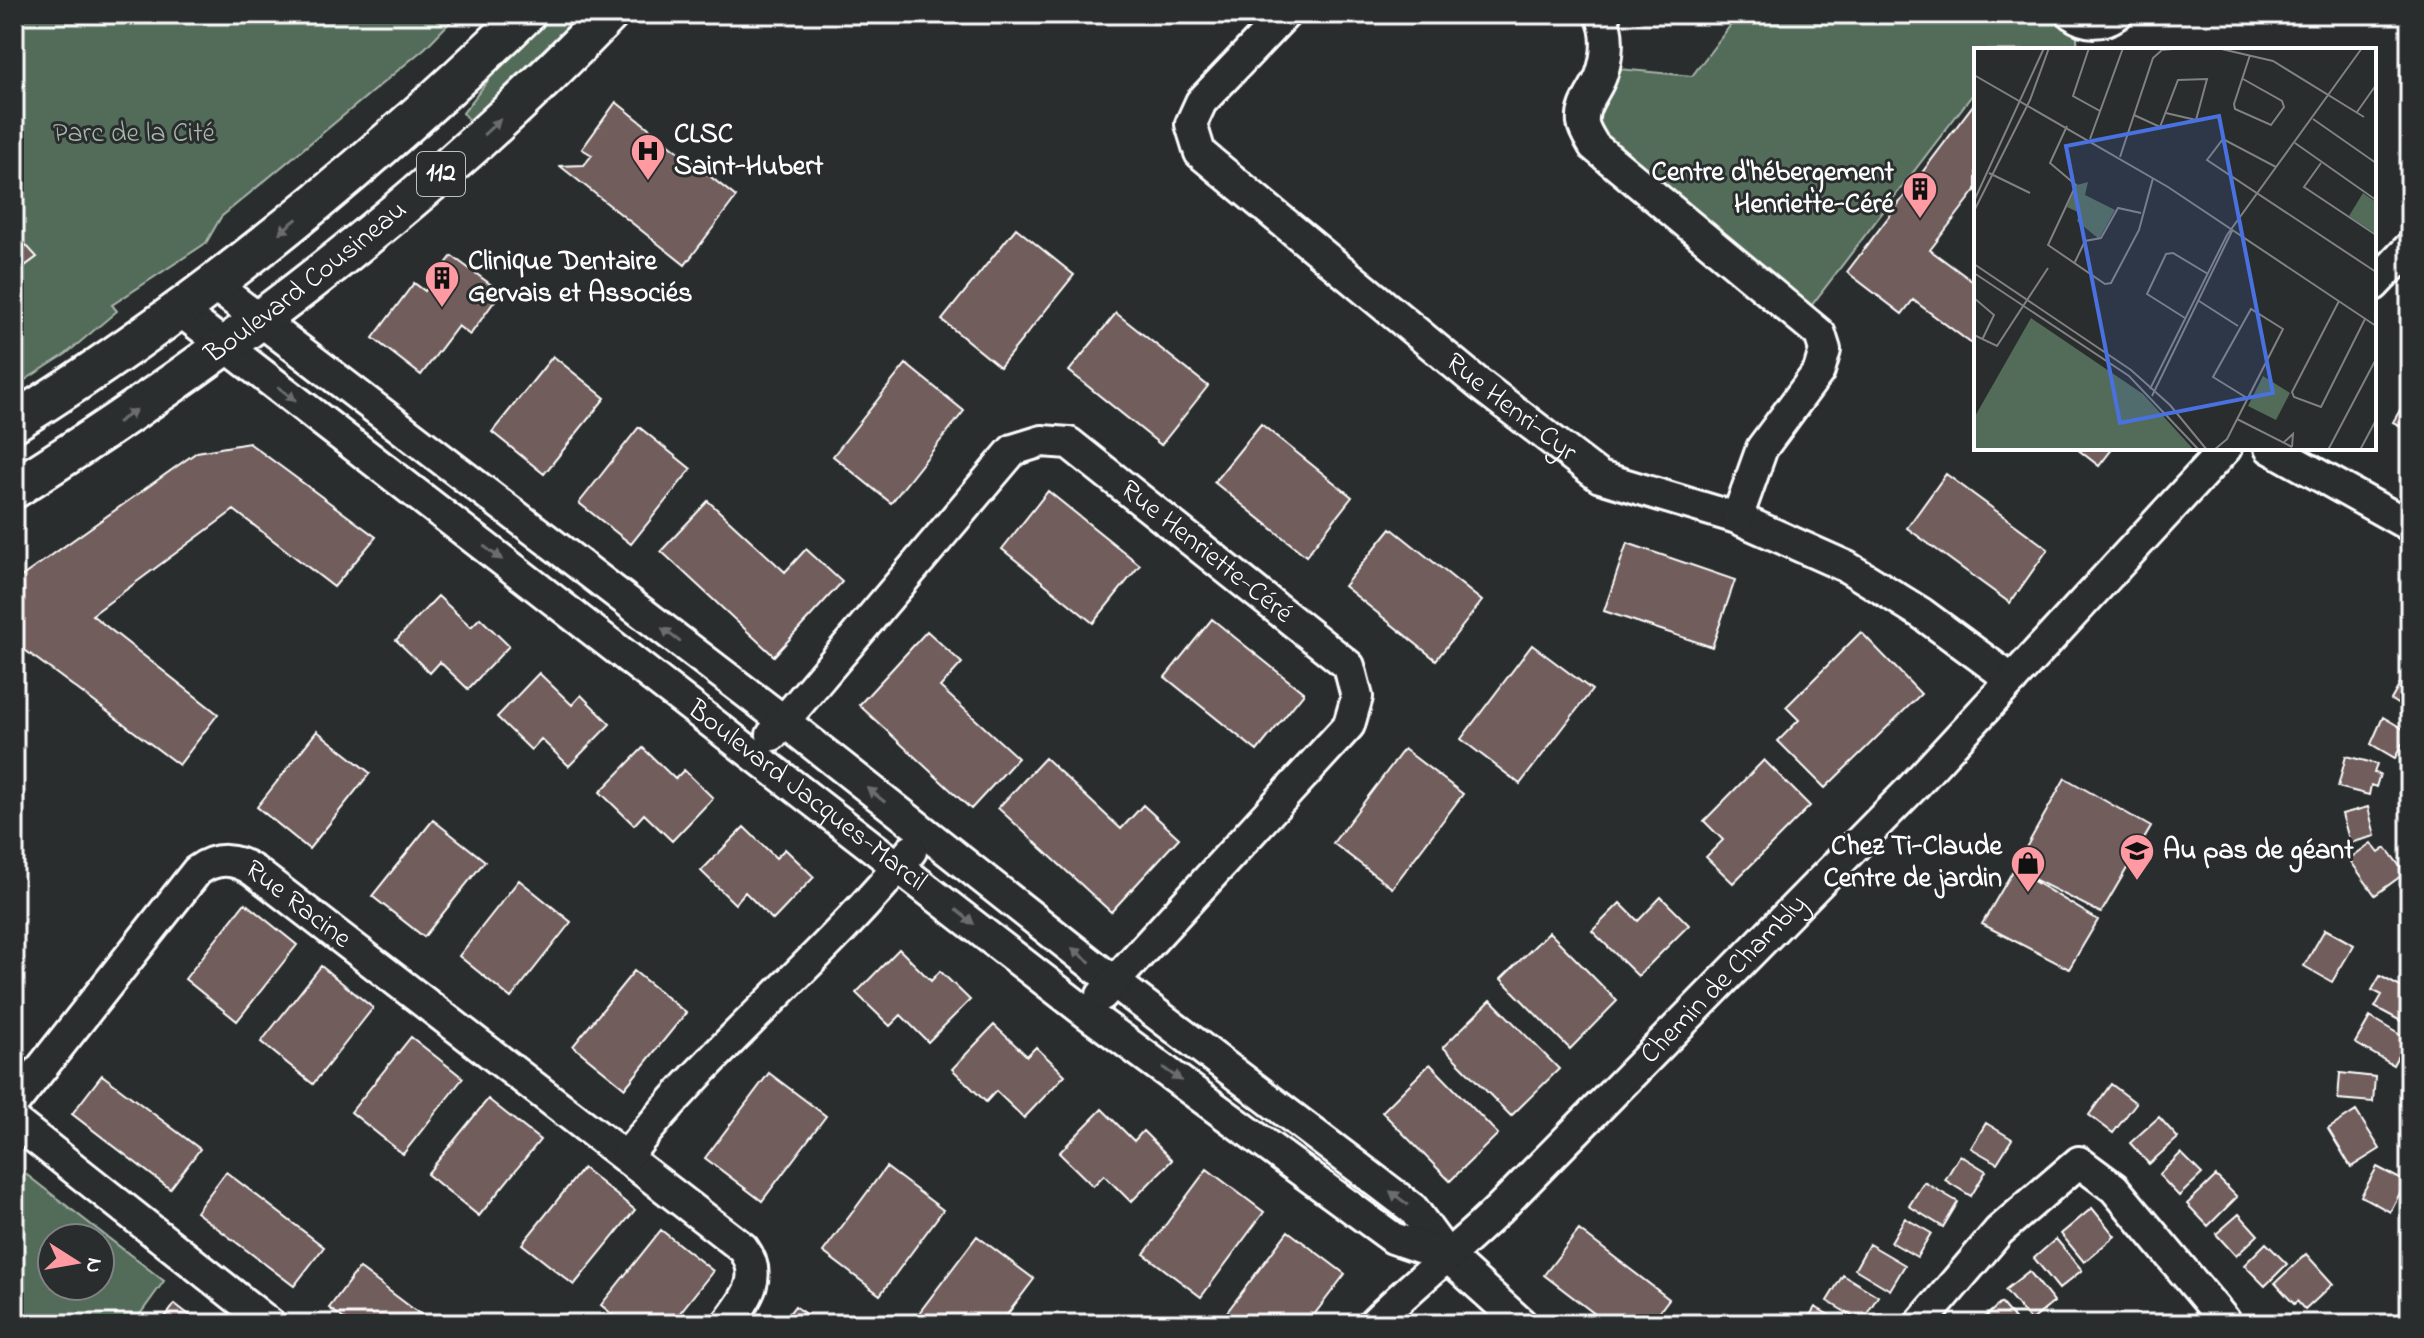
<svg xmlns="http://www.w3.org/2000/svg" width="2424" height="1338" font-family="'Indie Flower',sans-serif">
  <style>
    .green { fill: #536c5a; stroke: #a9b6ac; stroke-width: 2; fill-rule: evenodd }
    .building { fill: #705d5c; stroke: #fff; stroke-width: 2 }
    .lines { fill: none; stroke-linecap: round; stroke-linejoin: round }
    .minor-casing { stroke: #fff; stroke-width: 36 }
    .major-casing { stroke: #fff; stroke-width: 44 }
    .minor { stroke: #2a2d2e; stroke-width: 30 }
    .major { stroke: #2a2d2e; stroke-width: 38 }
    .oneway { fill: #6a6c6d }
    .labels { text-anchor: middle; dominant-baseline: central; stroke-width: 6; stroke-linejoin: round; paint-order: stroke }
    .shield { fill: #2a2d2e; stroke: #bfc0c0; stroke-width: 2 }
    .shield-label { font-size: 26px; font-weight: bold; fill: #fff }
    .park-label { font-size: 28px; fill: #a9b6ac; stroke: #2a2d2e }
    .poi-label { font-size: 28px; font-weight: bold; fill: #fff; stroke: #2a2d2e; text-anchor: start }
    .street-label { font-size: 28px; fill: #fff; stroke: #2a2d2e }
    .inset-road { fill: none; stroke: #7f8182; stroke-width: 2 }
    .view { fill: #4a71e0; fill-opacity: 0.15; stroke: #4a71e0; stroke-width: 4 }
    .inset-edge { fill: none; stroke: #fff; stroke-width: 4 }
  </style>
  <rect width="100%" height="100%" fill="#2a2d2e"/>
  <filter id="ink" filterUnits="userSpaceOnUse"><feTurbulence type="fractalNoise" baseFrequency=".0125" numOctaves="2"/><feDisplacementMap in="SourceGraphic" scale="16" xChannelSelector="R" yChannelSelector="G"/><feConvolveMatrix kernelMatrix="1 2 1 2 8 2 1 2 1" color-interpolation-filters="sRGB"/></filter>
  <g filter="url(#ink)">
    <path class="green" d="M14 14H458L425 48 221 217 206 243 112 305 117 311 66 354 14 387Z
      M555 14H580L470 121 463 113 490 78Z
      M1739 14H2060L2076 26 2078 50H1976V90L1808 310 1588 123 1609 68 1692 76Z
      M14 1165 164 1281 133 1324H14ZM100 1238V1286H52V1238Z"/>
    <path class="building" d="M1976 101V190L1930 250 1976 284V347L1913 300 1902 314 1847 272Z
      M616 102 736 197 685 265 560 166 584 165 592 155 582 149Z
      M1016 228 1074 275 1000 367 942 320Z
      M14 232 37 257 14 274Z
      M452 256 501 292 470 335 458 326 421 375 373 338 414 283 425 291Z
      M1116 313 1208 386 1161 445 1069 371Z
      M553 356 605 398 544 474 492 432Z
      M906 364 964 411 891 503 833 456Z
      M2410 393V431L2393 422Z
      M1261 424 1352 497 1306 556 1214 482Z
      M639 427 691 469 631 544 579 503Z
      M249 443 376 537 334 587 234 510 92 615 218 714 179 765 14 642V582L197 452Z
      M2076 448H2113L2099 466Z
      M1946 474 2048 549 2010 603 1907 528Z
      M1048 491 1140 565 1093 623 1002 549Z
      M708 501 785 572 806 549 842 582 774 656 661 551Z
      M1391 528 1482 601 1436 660 1344 586Z
      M1627 543 1735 580 1712 647 1604 611Z
      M438 596 471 627 480 618 509 646 468 689 440 662 430 673 396 640Z
      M1212 619 1304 693 1257 751 1165 677Z
      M927 631 962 663 940 687 1018 758 971 809 859 705Z
      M1861 632 1921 694 1825 788 1778 741 1799 720 1786 707Z
      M1532 645 1592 690 1520 784 1461 739Z
      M2407 672 2410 674V712L2391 700Z
      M539 673 572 705 581 695 610 724 569 766 541 739 531 750 497 717Z
      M2383 717 2410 733 2408 747 2402 744 2395 758 2371 744Z
      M317 731 370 773 309 849 257 807Z
      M643 748 675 779 684 770 713 798 672 841 644 814 634 825 600 792Z
      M1404 749 1463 794 1392 888 1333 843Z
      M2346 756 2377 764 2374 773 2380 774 2376 787 2371 785 2369 795 2338 787Z
      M1045 758 1121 829 1143 805 1179 838 1111 912 998 808Z
      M1764 760 1810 806 1733 883 1706 857 1723 840 1704 821Z
      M2065 778 2151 827 2101 913 2014 869Z
      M2368 807 2375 836 2350 843 2342 814Z
      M433 820 485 861 424 937 372 896Z
      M744 827 776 858 785 849 814 877 773 920 745 892 735 904 701 871Z
      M2371 843 2379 853 2386 848 2405 873 2375 895 2349 859Z
      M2014 869 2098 920 2069 969 1982 924Z
      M519 880 571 922 511 998 459 956Z
      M1661 897 1689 925 1638 976 1592 931 1620 903 1638 921Z
      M2410 902V923L2401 918Z
      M245 903 297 945 237 1021 185 979Z
      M2325 929 2354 945 2332 982 2304 966Z
      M1549 932 1617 1001 1570 1049 1501 979Z
      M899 949 931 981 940 971 970 1000 928 1042 901 1015 890 1026 856 993Z
      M321 966 373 1008 313 1084 261 1042Z
      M634 971 686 1013 625 1088 573 1046Z
      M2380 976 2410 992V1026L2375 1007 2382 995 2372 990Z
      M1491 1000 1559 1069 1511 1116 1443 1047Z
      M2370 1017 2407 1039 2393 1065 2355 1043Z
      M994 1025 1027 1056 1036 1047 1065 1075 1024 1118 996 1091 986 1102 952 1069Z
      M411 1037 463 1078 403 1154 351 1112Z
      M1430 1064 1498 1134 1450 1181 1382 1112Z
      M769 1073 826 1116 762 1201 705 1158Z
      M2340 1073 2375 1077 2373 1102 2338 1099Z
      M102 1075 200 1149 170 1189 72 1114Z
      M2111 1084 2136 1103 2113 1133 2089 1115Z
      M488 1099 540 1140 479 1216 427 1174Z
      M1102 1109 1134 1141 1143 1131 1172 1160 1131 1202 1104 1175 1093 1186 1059 1153Z
      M2356 1111 2380 1149 2351 1167 2328 1129Z
      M2159 1117 2178 1138 2149 1164 2130 1143Z
      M1986 1123 2012 1139 1997 1163 1971 1148Z
      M2181 1153 2202 1174 2179 1196 2159 1175Z
      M1960 1155 1986 1171 1971 1196 1945 1180Z
      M886 1167 943 1210 880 1295 823 1252Z
      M2377 1167 2406 1182 2390 1212 2361 1196Z
      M583 1168 635 1210 574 1285 522 1244Z
      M1207 1169 1264 1212 1201 1297 1144 1254Z
      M226 1172 324 1247 294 1286 196 1212Z
      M2216 1176 2237 1197 2208 1226 2187 1204Z
      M1924 1182 1958 1202 1943 1227 1909 1206Z
      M2092 1208 2115 1236 2084 1262 2061 1234Z
      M2239 1214 2258 1235 2236 1256 2216 1234Z
      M1905 1218 1931 1233 1917 1257 1891 1242Z
      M661 1230 713 1271 671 1324H624L601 1305Z
      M1579 1230 1669 1299 1650 1324H1608L1544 1275Z
      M1288 1231 1345 1274 1307 1324H1235L1224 1316Z
      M977 1236 1034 1279 1000 1324H918L913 1321Z
      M2056 1239 2082 1270 2059 1289 2034 1258Z
      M2266 1243 2287 1264 2265 1286 2244 1265Z
      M1869 1244 1905 1265 1890 1290 1855 1269Z
      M2306 1254 2333 1284 2305 1310 2297 1301 2294 1304 2275 1283Z
      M359 1268 433 1324H351L329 1308Z
      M2029 1271 2054 1302 2031 1321 2005 1290Z
      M1843 1275 1878 1296 1862 1322 1827 1301Z
      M2001 1303 2019 1324H1982L1980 1321Z
      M175 1304 201 1324H160Z
      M795 1306 818 1324H781Z
      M1815 1307 1845 1324H1805Z
      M2168 1316 2177 1324H2161Z
      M2333 1318V1324H2301V1319Z"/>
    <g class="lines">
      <g class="minor-casing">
        <g id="minor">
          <path id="s1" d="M1285 14 1201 102 1191 124 1200 153 1479 384 1600 477 1737 518 1847 567 1921 613 2012 680"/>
          <path d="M1600 14C1610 32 1608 56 1601 76 1595 92 1581 105 1583 123 1584 130 1590 139 1594 146L1820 334 1825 350 1819 371 1762 448 1737 518"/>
          <path d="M2072 14C2087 25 2102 24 2117 14"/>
          <path d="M213 284 785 722 1113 981 1413 1209 1448 1257 1522 1324"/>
          <path d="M2374 285 2410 247"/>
          <path id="s2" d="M179 310 1088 1014 1393 1238 1448 1257"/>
          <path d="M2270 448 2410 526"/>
          <path id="s3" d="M772 735 1013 450 1042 441 1069 443 1349 666 1357 697 1349 725 1102 995"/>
          <path id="s4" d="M14 1103 197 871C216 857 235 858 254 871L743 1248C765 1278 745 1300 727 1324"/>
          <path d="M14 1121 270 1324"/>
          <path d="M626 1157C712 1046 824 960 911 851"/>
          <path id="s5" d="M1373 1324C1414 1283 1459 1248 1500 1208L1912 788 2226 448"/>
          <path d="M1920 1324 1999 1231 2079 1162 2114 1188 2224 1320V1324"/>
        </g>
      </g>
      <g class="major-casing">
        <g id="major">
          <path d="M14 422C200 306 369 166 526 14"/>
          <path id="s6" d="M14 489C229 353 432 198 609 14"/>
        </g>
      </g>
      <use href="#minor" class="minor"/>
      <use href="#major" class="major"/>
    </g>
    <defs><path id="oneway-solid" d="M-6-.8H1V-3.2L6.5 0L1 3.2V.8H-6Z" transform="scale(2)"/></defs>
    <g class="oneway">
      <use href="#oneway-solid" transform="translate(492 127) rotate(-43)"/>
      <use href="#oneway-solid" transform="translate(288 226) rotate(141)"/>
      <use href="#oneway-solid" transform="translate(287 394) rotate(38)"/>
      <use href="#oneway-solid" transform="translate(127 416) rotate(-34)"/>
      <use href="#oneway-solid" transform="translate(493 553) rotate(37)"/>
      <use href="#oneway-solid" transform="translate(671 635) rotate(-143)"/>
      <use href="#oneway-solid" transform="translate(876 795) rotate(-141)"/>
      <use href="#oneway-solid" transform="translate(965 917) rotate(38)"/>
      <use href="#oneway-solid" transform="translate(1081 955) rotate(-142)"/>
      <use href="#oneway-solid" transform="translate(1172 1074) rotate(36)"/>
      <use href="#oneway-solid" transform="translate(1399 1198) rotate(-143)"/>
    </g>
  </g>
  <defs>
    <g id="hospital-pin" transform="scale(1.8)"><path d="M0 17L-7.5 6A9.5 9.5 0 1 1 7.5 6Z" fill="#ff9aa2" stroke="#2a2d2e"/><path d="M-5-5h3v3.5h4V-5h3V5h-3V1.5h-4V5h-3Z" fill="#111"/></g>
    <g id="building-pin" transform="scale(1.8)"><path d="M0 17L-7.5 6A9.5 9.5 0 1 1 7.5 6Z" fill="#ff9aa2" stroke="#2a2d2e"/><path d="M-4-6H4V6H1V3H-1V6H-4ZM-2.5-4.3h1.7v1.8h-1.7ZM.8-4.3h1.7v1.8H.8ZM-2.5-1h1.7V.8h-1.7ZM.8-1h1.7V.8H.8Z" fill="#111"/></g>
    <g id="school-pin" transform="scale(1.8)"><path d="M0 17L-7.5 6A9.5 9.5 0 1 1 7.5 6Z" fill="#ff9aa2" stroke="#2a2d2e"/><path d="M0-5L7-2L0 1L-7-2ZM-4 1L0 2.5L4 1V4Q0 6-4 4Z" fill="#111"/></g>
    <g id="shop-pin" transform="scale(1.8)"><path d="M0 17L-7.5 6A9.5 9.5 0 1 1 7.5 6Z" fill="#ff9aa2" stroke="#2a2d2e"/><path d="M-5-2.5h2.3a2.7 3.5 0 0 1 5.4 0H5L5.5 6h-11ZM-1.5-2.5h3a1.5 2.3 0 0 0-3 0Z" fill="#111"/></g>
  </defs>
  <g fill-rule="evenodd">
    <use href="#hospital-pin" x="648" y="151"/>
    <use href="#building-pin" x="1920" y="189"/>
    <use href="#building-pin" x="442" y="278"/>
    <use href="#school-pin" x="2137" y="851"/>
    <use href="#shop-pin" x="2028" y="863"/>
  </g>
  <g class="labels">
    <rect class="shield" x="417" y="152" width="48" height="44" rx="6"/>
    <g class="shield-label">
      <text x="441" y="174">112</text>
    </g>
    <g class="park-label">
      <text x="134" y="134">Parc de la Cité</text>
    </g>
    <g class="poi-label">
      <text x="674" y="135">CLSC<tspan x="674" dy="32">Saint-Hubert</tspan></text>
      <text x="1894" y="173" text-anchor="end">Centre d'hébergement<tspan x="1894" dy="32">Henriette-Céré</tspan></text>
      <text x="468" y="262">Clinique Dentaire<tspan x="468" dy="32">Gervais et Associés</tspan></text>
      <text x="2002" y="847" text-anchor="end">Chez Ti-Claude<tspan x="2002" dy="32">Centre de jardin</tspan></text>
      <text x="2163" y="851">Au pas de géant</text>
    </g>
    <g class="street-label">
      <text stroke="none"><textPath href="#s6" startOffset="358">Boulevard Cousineau</textPath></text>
      <text stroke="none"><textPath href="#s1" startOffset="578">Rue Henri-Cyr</textPath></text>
      <text stroke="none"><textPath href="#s3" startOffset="606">Rue Henriette-Céré</textPath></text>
      <text stroke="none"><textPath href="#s2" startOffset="794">Boulevard Jacques-Marcil</textPath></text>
      <text stroke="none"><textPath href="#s4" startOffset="412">Rue Racine</textPath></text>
      <text stroke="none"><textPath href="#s5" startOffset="492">Chemin de Chambly</textPath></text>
    </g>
  </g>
  <g transform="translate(1974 48)">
    <rect width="402" height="402" fill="#2a2d2e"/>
    <path d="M114 134 111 147 141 162 125 191 103 173 106 165 93 159 103 137ZM389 145 402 154 401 185 375 168ZM57 270 169 346 220 402H0V370ZM289 328 316 345 302 372 274 358Z" fill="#536c5a"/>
    <path class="inset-road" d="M115 0 99 48 126 63M243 0 299 13 390 69M0 27 194 139 402 278M269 31 308 53 310 59 297 77 261 61 260 56 276 7M383 64 402 37M160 67 186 79 204 32 233 31 222 72 192 65M339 71 402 115M93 78 76 115 102 137 74 197 131 236 137 235 165 182 179 130M116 91 149 0M321 95 402 152M146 109 179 10 188 2 210 0M347 115 330 139 402 187M302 119 249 91 233 112 402 224M15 125 56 145M0 153 70 0M0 163 56 52 75 0M0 216 157 322 196 357 233 402M100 216 111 193 127 190 144 160 167 165M0 225 155 328 225 402M0 250 20 267 8 292M225 253 264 278M365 253 318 344 320 349 347 359 391 271M211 270 173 246 192 206 199 205 234 226M0 287 23 298 74 220M176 341 253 187 388 0M178 348 258 183M263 371 318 399M309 395 319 386 318 399M240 402 253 391 309 281 277 261 239 329 273 350M354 402 402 311M386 402 402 372"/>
    <path class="view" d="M245 68 299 345 146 375 92 98Z"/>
    <rect width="402" height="402" class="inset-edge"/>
  </g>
  <rect width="2424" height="1338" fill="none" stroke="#2a2d2e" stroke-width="48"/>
  <rect x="24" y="24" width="2376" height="1290" fill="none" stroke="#fff" stroke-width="3" filter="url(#ink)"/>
  <g transform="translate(76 1262) rotate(101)"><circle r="38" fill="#2a2d2e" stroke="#7f8182" stroke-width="2"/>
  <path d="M0-6L14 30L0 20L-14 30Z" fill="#ff9aa2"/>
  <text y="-12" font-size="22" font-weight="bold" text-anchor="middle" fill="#ffffff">N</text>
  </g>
</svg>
